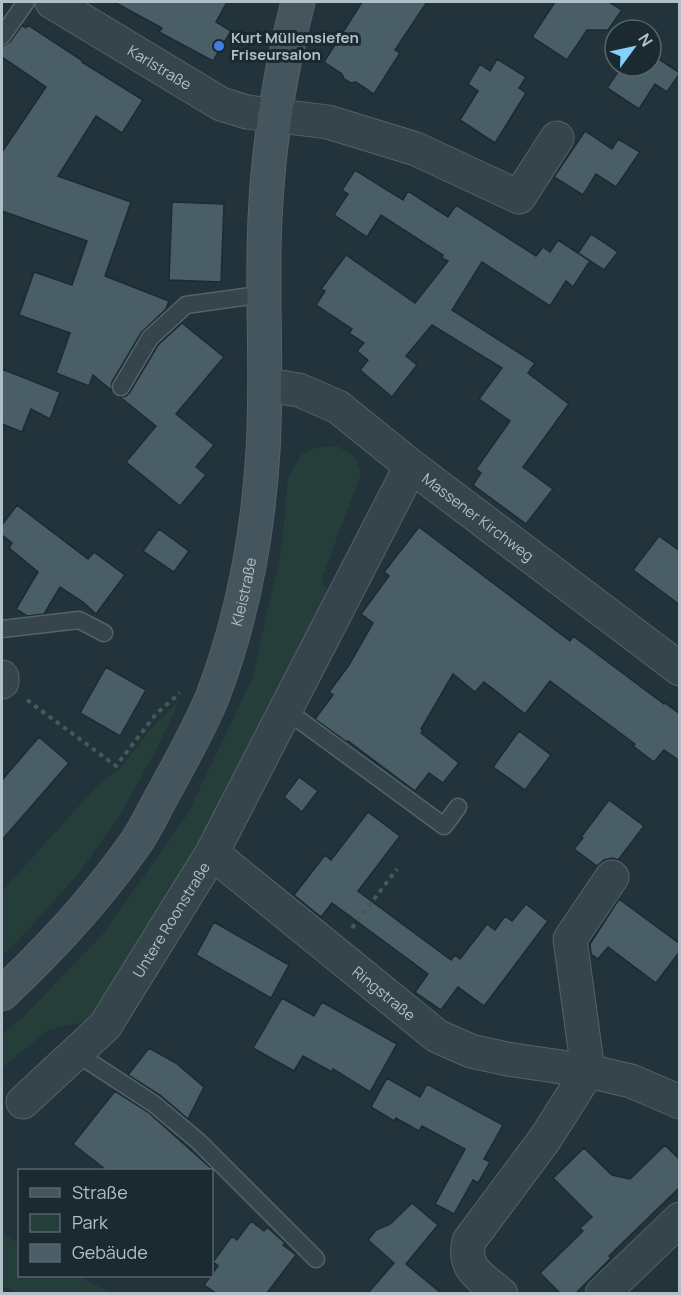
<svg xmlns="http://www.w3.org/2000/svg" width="681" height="1295" font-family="Manrope,sans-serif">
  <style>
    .green { fill: #253e39 }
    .building { fill: #4a5e67; stroke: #1d2b32; stroke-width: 1.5 }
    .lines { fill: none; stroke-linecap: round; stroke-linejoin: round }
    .lane-casing { stroke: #546269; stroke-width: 19 }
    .street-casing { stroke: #546269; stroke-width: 35 }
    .secondary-casing { stroke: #546269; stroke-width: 35 }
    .path { stroke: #445a57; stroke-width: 4; stroke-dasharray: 4.5 4.5; stroke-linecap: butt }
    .lane { stroke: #36444b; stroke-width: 16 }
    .street { stroke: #36444b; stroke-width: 33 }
    .secondary { stroke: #44555e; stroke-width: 33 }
    .shop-dot { fill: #3f7fe0; stroke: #1b2930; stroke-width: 2 }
    .labels { text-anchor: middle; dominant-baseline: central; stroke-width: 6; stroke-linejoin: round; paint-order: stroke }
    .poi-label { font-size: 15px; font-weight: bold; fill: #b1bfc7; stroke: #1b2930; text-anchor: start }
    .street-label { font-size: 15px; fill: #b1bfc7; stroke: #1b2930 }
  </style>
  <rect width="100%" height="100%" fill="#22333b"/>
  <path class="green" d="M337 446 355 457 361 474 321 581 332 594 195 853 97 1019 48 1030 2 1068V1034L22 1018 102 935 187 815 252 679 281 552 288 477 301 455 316 447Z
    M180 700 155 752 119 817 79 873 18 941 2 956V891L97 786 118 770 150 730Z
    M2 1233 19 1243 20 1276H79L111 1293H17L2 1286Z"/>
  <path class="building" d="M114 2H227L216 22 231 31 213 61 159 32 162 28Z
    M362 2H427L395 50 400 53 374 94 356 82 351 83 344 79 342 74 324 62Z
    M555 2H609L622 10 608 30H587L567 60 532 37Z
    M22 25 26 28 28 25 83 61 82 62 143 100 122 133 96 116 58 176 131 202 105 276 169 301 166 309 141 333 112 382 111 390 93 375 89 386 56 373 70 333 19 315 34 272 72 285 87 241 2 211V152L46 87 2 57V46L10 42Z
    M651 54 680 73 667 92 655 84 639 109 607 88 622 66H651Z
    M497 59 526 77 519 88 526 93 495 143 460 120 478 91 468 84 480 64 490 71Z
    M585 131 612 149 618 139 640 152 616 187 596 174 583 195 554 177Z
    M355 170 403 200 408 191 448 217 456 205 536 256 543 247 550 252 558 240 590 261 573 287 566 281 550 306 482 262 452 310 535 363 528 373 569 404 523 467 553 489 526 524 473 485 481 473 476 469 510 421 479 399 502 368 432 325 406 356 417 365 392 397 360 370 368 360 357 351 364 343 349 333 352 329 316 305 325 291 321 289 346 255 415 303 448 261 442 258 443 255 381 215 367 237 334 215 348 194 342 190Z
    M172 202 224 204 221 282 169 280Z
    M591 234 618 252 604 270 578 253Z
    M182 323 224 357 176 414 214 445 196 467 206 475 180 506 126 462 156 426 120 397 126 396 130 392 158 345Z
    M2 369 60 392 50 419 31 409 22 432 2 424Z
    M17 505 88 559 94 552 125 575 96 614 83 602 60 587 44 614 27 616 16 609 38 572 9 548 12 543 2 535V525Z
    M419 527 570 641 573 636 664 704 665 703 680 714V761L664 750 654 762 633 746 635 744 550 681 525 714 484 682 475 692 453 674 421 729 423 731 421 733 459 763 443 783 429 773 415 791 348 741 347 742 315 719 333 695 329 692 349 665 373 623 361 614 389 576 384 572Z
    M159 529 189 551 174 572 143 551Z
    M659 536 680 551V605L633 570Z
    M106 667 146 690 120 736 80 713Z
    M519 731 551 755 525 790 493 767Z
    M39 737 69 763 2 840V780Z
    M299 777 318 791 302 812 284 797Z
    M609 800 644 826 618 860 613 858 604 860 597 866 574 849 583 838 581 837Z
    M368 812 400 836 358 891 451 960 455 955 460 959 487 924 495 930 505 916 512 921 526 904 548 921 484 1006 458 987 441 1010 415 992 428 974 332 903 321 917 294 895 325 855 331 860Z
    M619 899 680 944V951L656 983 608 947 598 959 591 954 590 944Z
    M214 922 289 965 271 998 196 955Z
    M282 998 314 1016 322 1002 397 1044 370 1092 333 1069 332 1072 303 1056 294 1071 253 1048Z
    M149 1048 176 1063 204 1087 188 1119 160 1095 128 1075Z
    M387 1078 420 1097 427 1084 503 1125 484 1159 490 1162 478 1183 473 1180 454 1214 435 1204 465 1149 422 1126 419 1131 396 1118 394 1121 371 1107Z
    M115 1091 148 1112 213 1170H106L73 1144Z
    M665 1145 680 1160V1187L609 1256 611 1258 576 1293H560L540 1273 583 1231 580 1228 592 1217 553 1178 584 1148 612 1175 630 1179Z
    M412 1203 438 1225 406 1264 441 1293H368L394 1263 368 1240 376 1230 390 1224Z
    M251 1221 264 1231 267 1227 285 1243 283 1245 296 1255 267 1293H216L204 1285 218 1266 213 1262 232 1236 237 1240Z"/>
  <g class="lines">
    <g class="lane-casing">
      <path id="lane" d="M2 36 26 2
        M121 387 150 338 186 305 265 294
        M2 629 79 620 104 633
        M287 711 444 826 458 807
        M76 1053 154 1104 198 1141 316 1259"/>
    </g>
    <g class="street-casing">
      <g id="street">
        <path id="s1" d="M52 2 221 104 247 112 328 122 416 149 519 197 557 138"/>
        <path id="s2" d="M266 385 299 390 338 407 411 466 680 669"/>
        <path d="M2 677V682"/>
        <path id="s3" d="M212 853 437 1036 471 1051 507 1059 588 1071 631 1081 680 1102"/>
        <path id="s4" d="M23 1102 105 1026 212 853 411 466"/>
        <path d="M501 1294C482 1278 462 1269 469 1241L545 1139 588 1071 570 939 612 877"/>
        <path d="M602 1294 680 1219"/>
      </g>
    </g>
    <g class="secondary-casing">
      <g id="secondary">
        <path id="s5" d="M2 994C51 948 98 897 137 841 147 826 154 810 163 794 180 763 198 731 212 698 242 620 258 534 263 451 267 385 263 318 264 252 265 168 277 83 298 2"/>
      </g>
    </g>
    <path class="path" d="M27 700 116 766 156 714 180 693
      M352 928 397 869"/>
    <use href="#lane" class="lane"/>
    <use href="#street" class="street"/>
    <use href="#secondary" class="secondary"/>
  </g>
  <circle class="shop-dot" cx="219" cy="46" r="6"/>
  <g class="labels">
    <g class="poi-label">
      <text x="231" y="37">Kurt Müllensiefen<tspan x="231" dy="17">Friseursalon</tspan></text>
    </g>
    <g class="street-label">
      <text stroke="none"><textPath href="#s1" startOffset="126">Karlstraße</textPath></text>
      <text stroke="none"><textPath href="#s2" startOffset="254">Massener Kirchweg</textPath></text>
      <text stroke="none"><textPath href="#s5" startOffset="477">Kleistraße</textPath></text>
      <text stroke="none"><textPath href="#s4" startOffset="237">Untere Roonstraße</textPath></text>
      <text stroke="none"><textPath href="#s3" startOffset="222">Ringstraße</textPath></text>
    </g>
  </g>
  <rect width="681" height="1295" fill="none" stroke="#b1bfc7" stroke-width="6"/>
  <rect x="18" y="1169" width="195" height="108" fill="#1b2930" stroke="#57656c" stroke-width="1.5"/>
  <rect x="30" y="1188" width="30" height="9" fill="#44555e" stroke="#57656c" stroke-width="1.5"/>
  <text x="72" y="1199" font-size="18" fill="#b1bfc7">Straße</text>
  <rect x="30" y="1214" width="30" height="18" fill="#253e39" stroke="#57656c" stroke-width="1.5"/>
  <text x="72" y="1229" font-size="18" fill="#b1bfc7">Park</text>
  <rect x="30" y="1244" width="30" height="18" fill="#4a5e67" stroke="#57656c" stroke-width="1.5"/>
  <text x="72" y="1259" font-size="18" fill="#b1bfc7">Gebäude</text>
  <g transform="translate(633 48) rotate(57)"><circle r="28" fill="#1b2930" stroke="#57656c" stroke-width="1.5"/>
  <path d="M0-4.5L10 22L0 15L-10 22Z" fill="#84d1f9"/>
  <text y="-9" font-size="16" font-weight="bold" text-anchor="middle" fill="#b1bfc7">N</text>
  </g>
</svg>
